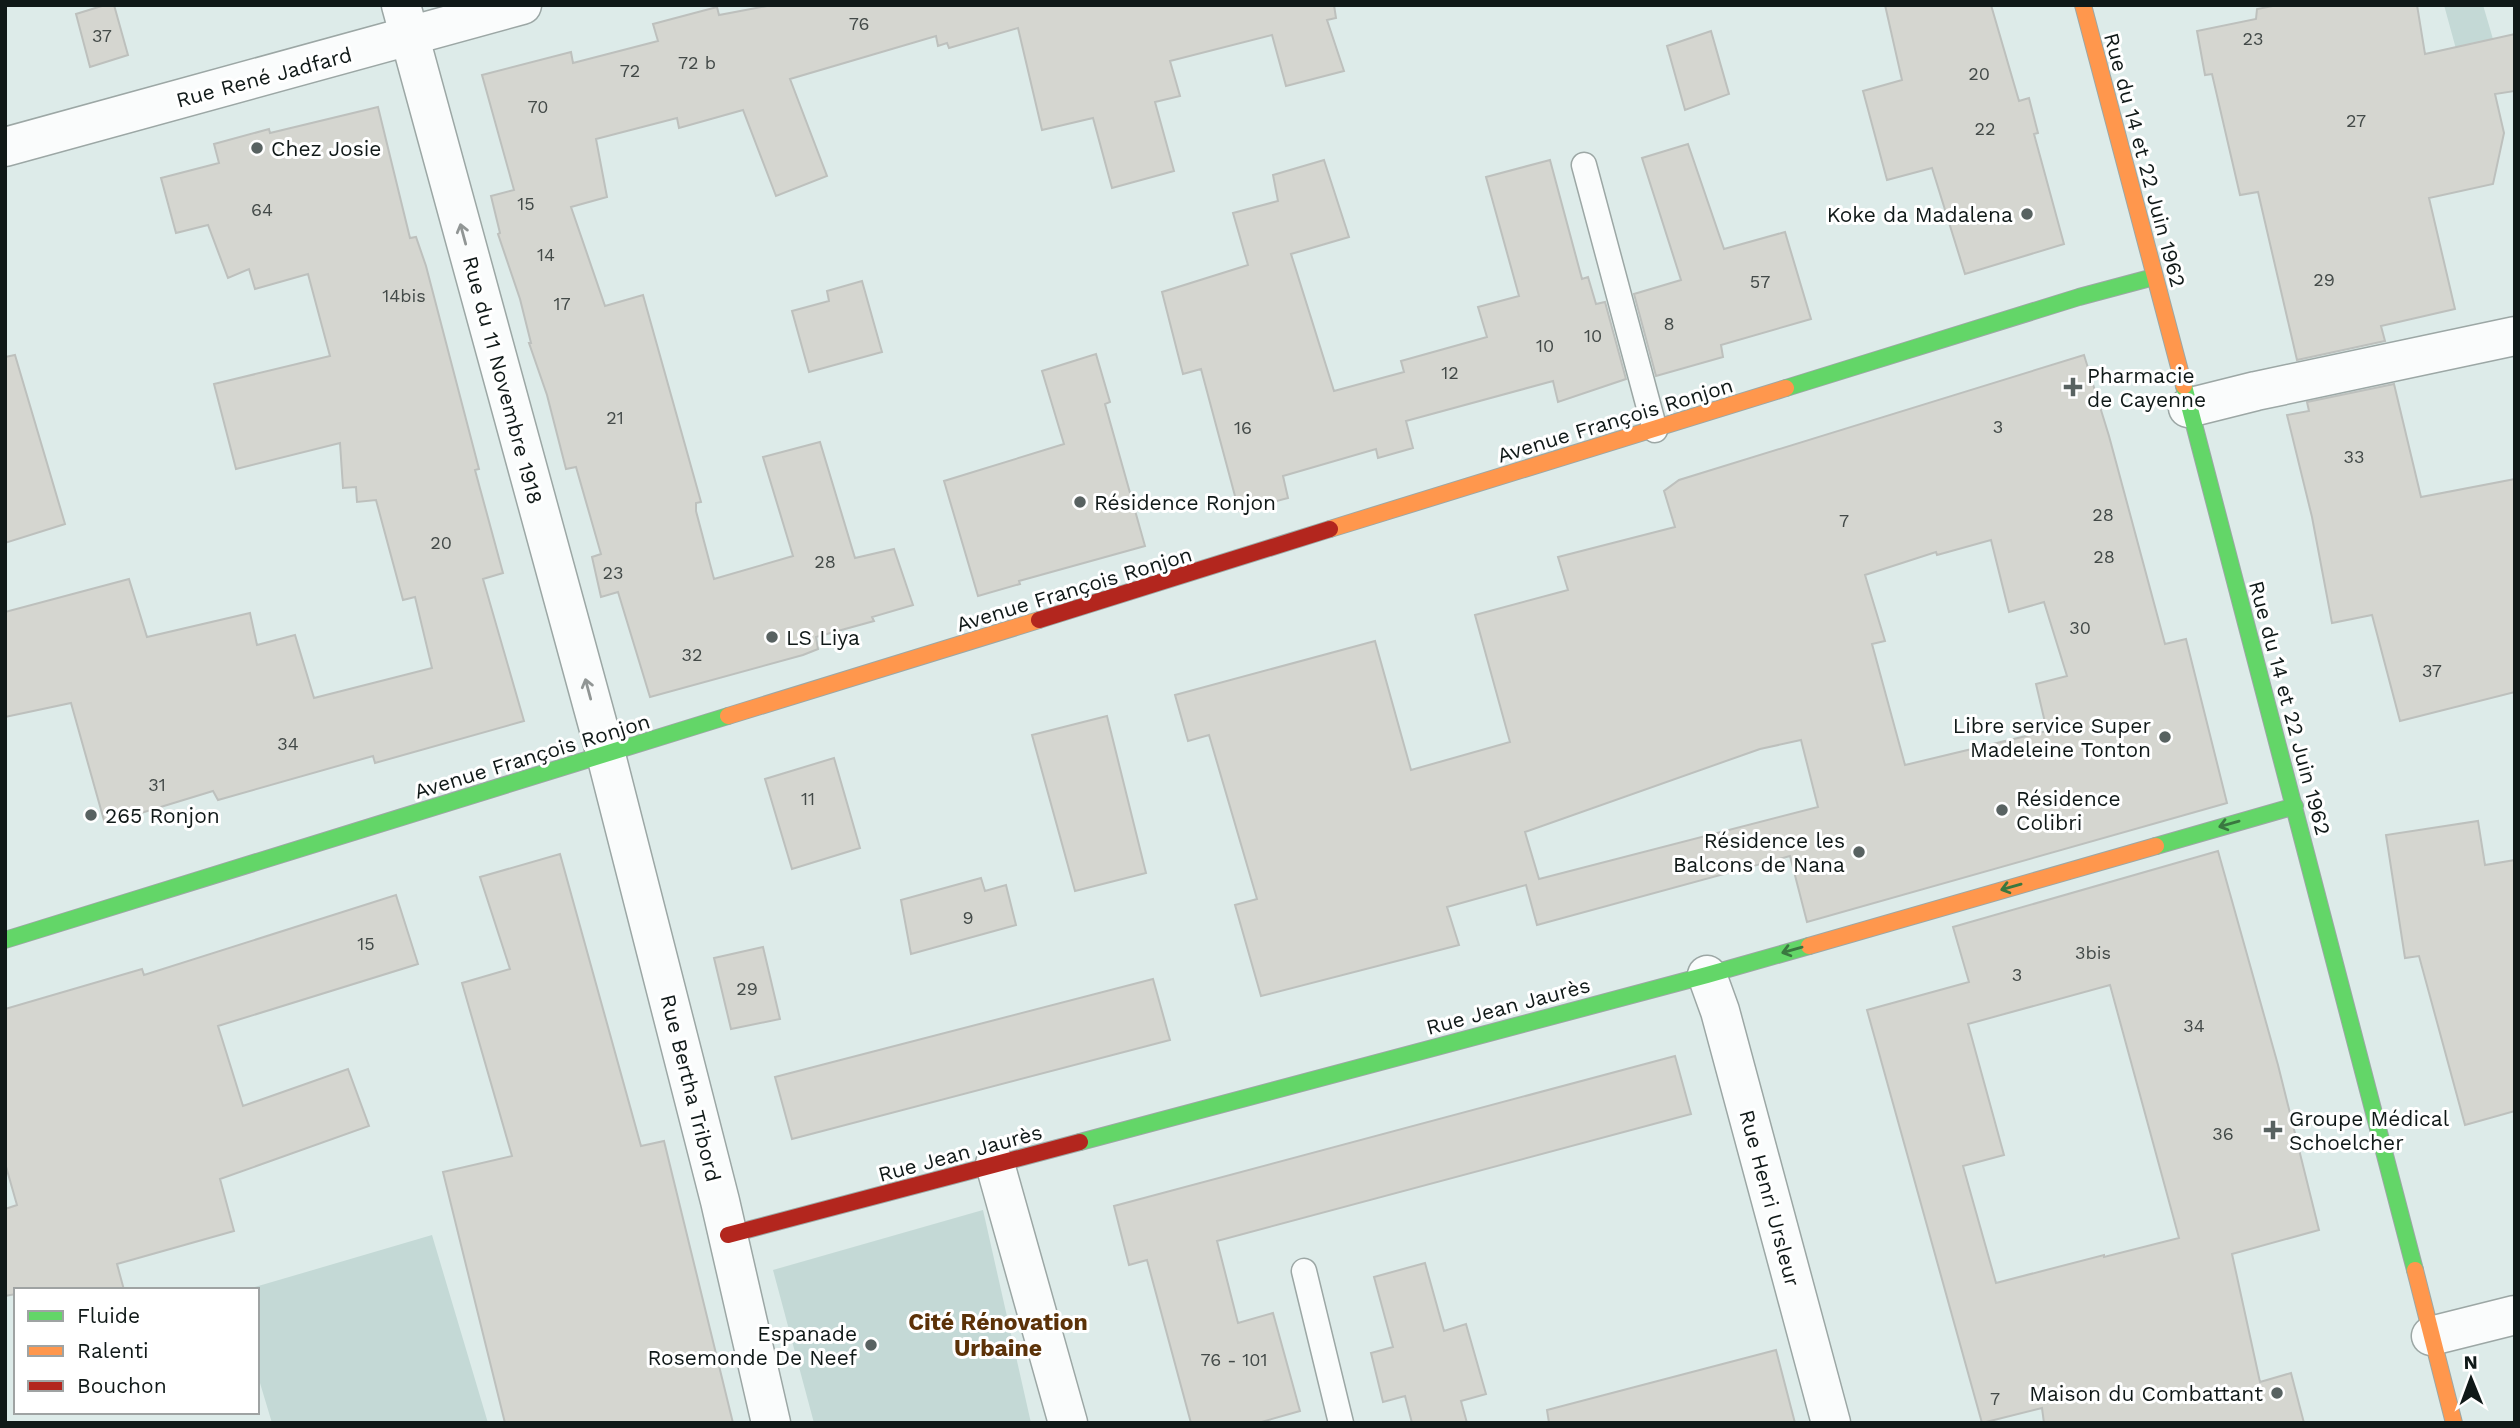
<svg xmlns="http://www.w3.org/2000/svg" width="2520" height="1428" font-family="'Work Sans',sans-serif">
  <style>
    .park { fill: #c4d9d6 }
    .building { fill: #d5d6d0; stroke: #bdc0bd; stroke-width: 2; fill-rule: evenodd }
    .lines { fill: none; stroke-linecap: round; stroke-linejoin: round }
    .lane-casing { stroke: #9ca7a5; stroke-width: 27 }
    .street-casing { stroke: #9ca7a5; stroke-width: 41 }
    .fast-casing { stroke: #9ca7a5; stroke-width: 18 }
    .slow-casing { stroke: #9ca7a5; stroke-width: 18 }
    .jam-casing { stroke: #9ca7a5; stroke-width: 18 }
    .lane { stroke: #fafcfc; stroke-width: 24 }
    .street { stroke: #fafcfc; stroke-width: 38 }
    .fast { stroke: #63d668; stroke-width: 16 }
    .slow { stroke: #ff974d; stroke-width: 16 }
    .jam { stroke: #b3261e; stroke-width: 16 }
    .oneway { stroke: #919695 }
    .oneway2 { stroke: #3a7840 }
    .poi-dot { fill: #586261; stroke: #fff; stroke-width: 2.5 }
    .labels { text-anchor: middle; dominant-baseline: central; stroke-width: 6; stroke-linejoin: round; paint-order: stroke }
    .number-label { font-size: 18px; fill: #434a48 }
    .street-label { font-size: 21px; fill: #101918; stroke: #fff }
    .poi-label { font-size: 21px; fill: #101918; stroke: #fff; text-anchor: start }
    .neighbourhood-label { font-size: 23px; font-weight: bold; fill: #5c3208; stroke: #fff }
  </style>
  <rect width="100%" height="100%" fill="#ddebe9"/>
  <path class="park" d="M2444 5H2483L2493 39 2456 49Z
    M983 1210 1031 1423H814L773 1270Z
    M432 1235 488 1423H272L257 1373V1290H245Z"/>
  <path class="building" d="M105 5H114L128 55 90 67 76 14Z
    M772 5H1334L1336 18 1327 20 1344 71 1286 86 1272 35 1170 61 1180 96 1155 102 1174 171 1112 188 1093 118 1042 130 1018 28 949 48 947 43 938 46 936 36 790 79 827 176 776 196 743 110 679 128 677 118 596 139 607 197 571 207 605 306 643 295 701 502 696 503V511L714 579 793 556 763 457 820 442 855 558 894 549 913 605 872 617 874 621 816 637 818 649 803 655 650 697 618 592 601 597 592 557 601 554 576 467 566 469 547 395 529 343H531L520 299 498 234 500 233 491 196 514 190 482 75 571 52 573 63 658 41 653 24 717 7 719 15Z
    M1885 5H1991L2019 101 2029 98 2038 133 2034 134 2064 244 1965 274 1932 168 1887 180 1863 91 1902 80Z
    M2278 5H2417L2425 54 2515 34V91L2495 94 2504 133 2493 184 2429 198 2455 309 2381 326 2385 341 2297 360 2258 192 2240 195 2212 74 2205 75 2197 31 2256 19 2257 9Z
    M1711 31 1729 94 1685 110 1667 46Z
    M378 107 410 238 416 237 426 266 479 469 475 470 503 573 483 579 524 721 375 763 373 756 218 800 213 791 105 824 71 703 5 717V612L129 579 147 637 250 613 257 645 295 635 314 698 432 668 415 597 403 600 376 500 357 502 356 487 343 488 340 443 236 469 214 384 330 356 308 274 255 289 249 269 228 278 208 225 176 233 161 178 219 163 214 144 269 129 270 133Z
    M1688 144 1724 249 1785 232 1811 319 1721 345 1723 357 1656 376 1634 294 1681 280 1642 158Z
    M1324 160 1349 237 1291 254 1334 391 1404 372 1401 361 1487 337 1478 307 1519 296 1486 177 1550 160 1582 279 1588 277 1596 304 1605 302 1626 379 1558 402 1553 381 1406 421 1413 448 1378 458 1376 449 1283 476 1288 498 1239 511 1201 369 1183 374 1162 292 1248 265 1233 213 1278 201 1273 175Z
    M862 281 882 352 809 372 792 311 829 301 827 291Z
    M1096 354 1110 402 1105 404 1145 546 1019 581 1020 584 978 596 944 481 1064 444 1042 371Z
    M15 355 65 524 5 543V357Z
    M2084 355 2109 436 2165 644 2186 639 2227 803 1807 922 1790 856 1537 925 1526 885 1447 907 1459 945 1261 996 1235 905 1257 899 1209 735 1188 741 1175 695 1375 641 1411 770 1510 742 1475 615 1568 590 1558 557 1675 527 1664 491 1679 480ZM1991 540 2009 612 2044 602 2067 676 2036 684 2047 731 1905 765 1872 644 1885 641 1865 575 1936 552 1937 555ZM1801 740 1818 807 1539 879 1525 832 1760 749Z
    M2394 384 2421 497 2515 479V692L2400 721 2372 615 2332 623 2312 517 2287 415 2309 411 2307 402Z
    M1107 716 1146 873 1075 891 1032 735Z
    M834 758 860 848 792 869 765 779Z
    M2478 821 2485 865 2515 860V1111L2465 1125 2419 956 2405 958 2386 835Z
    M2218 851 2278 1065 2319 1230 2232 1254 2260 1382 2291 1373 2304 1423H2044L2042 1408 1982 1423 1867 1010 1969 982 1953 927ZM2110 985 2179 1238 2104 1257V1255L1996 1283 1963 1166 2004 1155 1968 1024Z
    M560 854 641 1146 664 1141 733 1423H505L443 1172 512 1156 462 983 510 969 480 877Z
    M981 878 985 891 1006 885 1016 925 911 954 901 900Z
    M396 895 418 964 218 1026 243 1106 348 1069 369 1126 220 1179 234 1231 117 1264 124 1290H16V1294L5 1296V1209L17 1205 5 1163V1009L142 969 144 975Z
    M763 947 780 1019 731 1029 714 958Z
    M1153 979 1170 1040 792 1139 775 1077Z
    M1675 1056 1691 1114 1217 1241 1238 1323 1273 1313 1300 1411 1258 1423H1191L1147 1260 1129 1265 1114 1206Z
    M1425 1263 1444 1331 1466 1324 1486 1394 1461 1401 1467 1423H1412L1405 1396 1383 1402 1371 1353 1393 1347 1374 1277Z
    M1776 1350 1795 1423H1549L1547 1410Z"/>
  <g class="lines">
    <g class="lane-casing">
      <path id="lane" d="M1584 165 1655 430
        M1304 1271 1341 1423"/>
    </g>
    <g class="street-casing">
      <path id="street" d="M401 5 606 755 720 1201 771 1423
        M5 147 522 5
        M2188 408 2256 391 2515 336
        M1707 975 1720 1011 1831 1423
        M995 1164 1068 1423
        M2431 1336 2515 1315"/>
    </g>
    <g class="fast-casing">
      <path id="fast" d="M2184 386 2415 1270
        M1786 388 2079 297 2154 277
        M2156 846 2295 806
        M5 940 728 716
        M1080 1142 1707 975 1809 946"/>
    </g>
    <g class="slow-casing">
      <path id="slow" d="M2083 5 2184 386
        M1330 529 1786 388
        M728 716 1039 620
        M1809 946 2156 846
        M2415 1270 2454 1423"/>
    </g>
    <g class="jam-casing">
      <path id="jam" d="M1039 620 1330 529
        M728 1235 1080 1142"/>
    </g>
    <use href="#lane" class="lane"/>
    <use href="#street" class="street"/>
    <use href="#fast" class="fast"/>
    <use href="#slow" class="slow"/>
    <use href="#jam" class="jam"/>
  </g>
  <defs><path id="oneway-shaft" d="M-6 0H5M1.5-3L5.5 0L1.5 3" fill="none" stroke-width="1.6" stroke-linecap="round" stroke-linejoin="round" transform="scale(1.75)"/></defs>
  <g class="oneway">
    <use href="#oneway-shaft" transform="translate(463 234) rotate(-105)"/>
    <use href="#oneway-shaft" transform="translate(588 689) rotate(-105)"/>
  </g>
  <g class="oneway2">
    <use href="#oneway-shaft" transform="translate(2229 824) rotate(164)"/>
    <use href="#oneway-shaft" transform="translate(2011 887) rotate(164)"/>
    <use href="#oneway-shaft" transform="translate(1792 950) rotate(164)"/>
  </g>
  <g class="poi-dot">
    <circle cx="257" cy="148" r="7"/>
    <circle cx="2027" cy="214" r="7"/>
    <path d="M2069.5 376.5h7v7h7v7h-7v7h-7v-7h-7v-7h7z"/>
    <circle cx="1080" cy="502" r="7"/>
    <circle cx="772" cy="637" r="7"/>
    <circle cx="2165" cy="737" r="7"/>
    <circle cx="2002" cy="810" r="7"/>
    <circle cx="91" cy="815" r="7"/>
    <circle cx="1859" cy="852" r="7"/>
    <path d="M2269.5 1119.5h7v7h7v7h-7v7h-7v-7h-7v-7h7z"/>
    <circle cx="871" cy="1345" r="7"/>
    <circle cx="2277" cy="1393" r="7"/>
  </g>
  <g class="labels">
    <g class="number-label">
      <text x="859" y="23">76</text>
      <text x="102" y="35">37</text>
      <text x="2253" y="38">23</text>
      <text x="697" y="62">72 b</text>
      <text x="630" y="70">72</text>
      <text x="1979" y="73">20</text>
      <text x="538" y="106">70</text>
      <text x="2356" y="120">27</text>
      <text x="1985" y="128">22</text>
      <text x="526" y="203">15</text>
      <text x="262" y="209">64</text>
      <text x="546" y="254">14</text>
      <text x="2324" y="279">29</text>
      <text x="1760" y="281">57</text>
      <text x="404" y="295">14bis</text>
      <text x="562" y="303">17</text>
      <text x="1669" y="323">8</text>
      <text x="1593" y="335">10</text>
      <text x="1545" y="345">10</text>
      <text x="1450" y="372">12</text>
      <text x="615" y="417">21</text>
      <text x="1998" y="426">3</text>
      <text x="1243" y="427">16</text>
      <text x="2354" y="456">33</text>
      <text x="2103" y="514">28</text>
      <text x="1844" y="520">7</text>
      <text x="441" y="542">20</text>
      <text x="2104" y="556">28</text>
      <text x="825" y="561">28</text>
      <text x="613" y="572">23</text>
      <text x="2080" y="627">30</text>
      <text x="692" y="654">32</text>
      <text x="2432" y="670">37</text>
      <text x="288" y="743">34</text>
      <text x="157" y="784">31</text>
      <text x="808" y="798">11</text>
      <text x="968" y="917">9</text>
      <text x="366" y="943">15</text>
      <text x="2093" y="952">3bis</text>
      <text x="2017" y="974">3</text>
      <text x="747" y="988">29</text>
      <text x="2194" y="1025">34</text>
      <text x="2223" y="1133">36</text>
      <text x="1234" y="1359">76 - 101</text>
      <text x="1995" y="1398">7</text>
    </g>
    <g class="street-label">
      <text transform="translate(264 77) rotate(-15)">Rue René Jadfard</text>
      <text transform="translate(2145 160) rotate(75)">Rue du 14 et 22 Juin 1962</text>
      <text transform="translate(503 380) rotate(75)">Rue du 11 Novembre 1918</text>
      <text transform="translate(1615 420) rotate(-17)">Avenue François Ronjon</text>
      <text transform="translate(1074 589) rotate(-17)">Avenue François Ronjon</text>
      <text transform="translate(2290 708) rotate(75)">Rue du 14 et 22 Juin 1962</text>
      <text transform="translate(532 756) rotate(-17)">Avenue François Ronjon</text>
      <text transform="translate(1508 1006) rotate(-15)">Rue Jean Jaurès</text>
      <text transform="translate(691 1088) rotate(76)">Rue Bertha Tribord</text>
      <text transform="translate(960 1153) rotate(-15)">Rue Jean Jaurès</text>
      <text transform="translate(1770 1198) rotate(75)">Rue Henri Ursleur</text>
    </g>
    <g class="poi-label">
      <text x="271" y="148">Chez Josie</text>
      <text x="2013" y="214" text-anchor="end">Koke da Madalena</text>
      <text x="2087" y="375">Pharmacie<tspan x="2087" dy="24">de Cayenne</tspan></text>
      <text x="1094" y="502">Résidence Ronjon</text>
      <text x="786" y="637">LS Liya</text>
      <text x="2151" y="725" text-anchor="end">Libre service Super<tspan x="2151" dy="24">Madeleine Tonton</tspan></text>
      <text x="2016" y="798">Résidence<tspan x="2016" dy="24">Colibri</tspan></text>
      <text x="105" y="815">265 Ronjon</text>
      <text x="1845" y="840" text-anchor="end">Résidence les<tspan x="1845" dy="24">Balcons de Nana</tspan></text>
      <text x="2289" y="1118">Groupe Médical<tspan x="2289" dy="24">Schoelcher</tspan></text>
      <text x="857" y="1333" text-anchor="end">Espanade<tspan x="857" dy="24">Rosemonde De Neef</tspan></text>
      <text x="2263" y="1393" text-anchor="end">Maison du Combattant</text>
    </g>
    <g class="neighbourhood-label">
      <text x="998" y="1322">Cité Rénovation<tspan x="998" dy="26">Urbaine</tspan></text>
    </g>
  </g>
  <rect width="2520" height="1428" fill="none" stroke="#101918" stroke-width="14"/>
  <rect x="14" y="1288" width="245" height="126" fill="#ffffff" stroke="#9fa3a3" stroke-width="2"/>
  <rect x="28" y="1311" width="35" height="10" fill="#63d668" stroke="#9fa3a3" stroke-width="2"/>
  <text x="77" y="1323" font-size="21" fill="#101918">Fluide</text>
  <rect x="28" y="1346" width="35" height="10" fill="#ff974d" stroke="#9fa3a3" stroke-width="2"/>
  <text x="77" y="1358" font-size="21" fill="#101918">Ralenti</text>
  <rect x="28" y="1381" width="35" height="10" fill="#b3261e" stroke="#9fa3a3" stroke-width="2"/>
  <text x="77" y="1393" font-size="21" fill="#101918">Bouchon</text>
  <g transform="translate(2471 1379) rotate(359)" stroke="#ffffff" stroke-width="5" paint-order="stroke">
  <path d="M0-5L12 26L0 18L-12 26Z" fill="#101918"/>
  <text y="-10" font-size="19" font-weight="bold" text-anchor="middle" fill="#101918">N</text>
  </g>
</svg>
